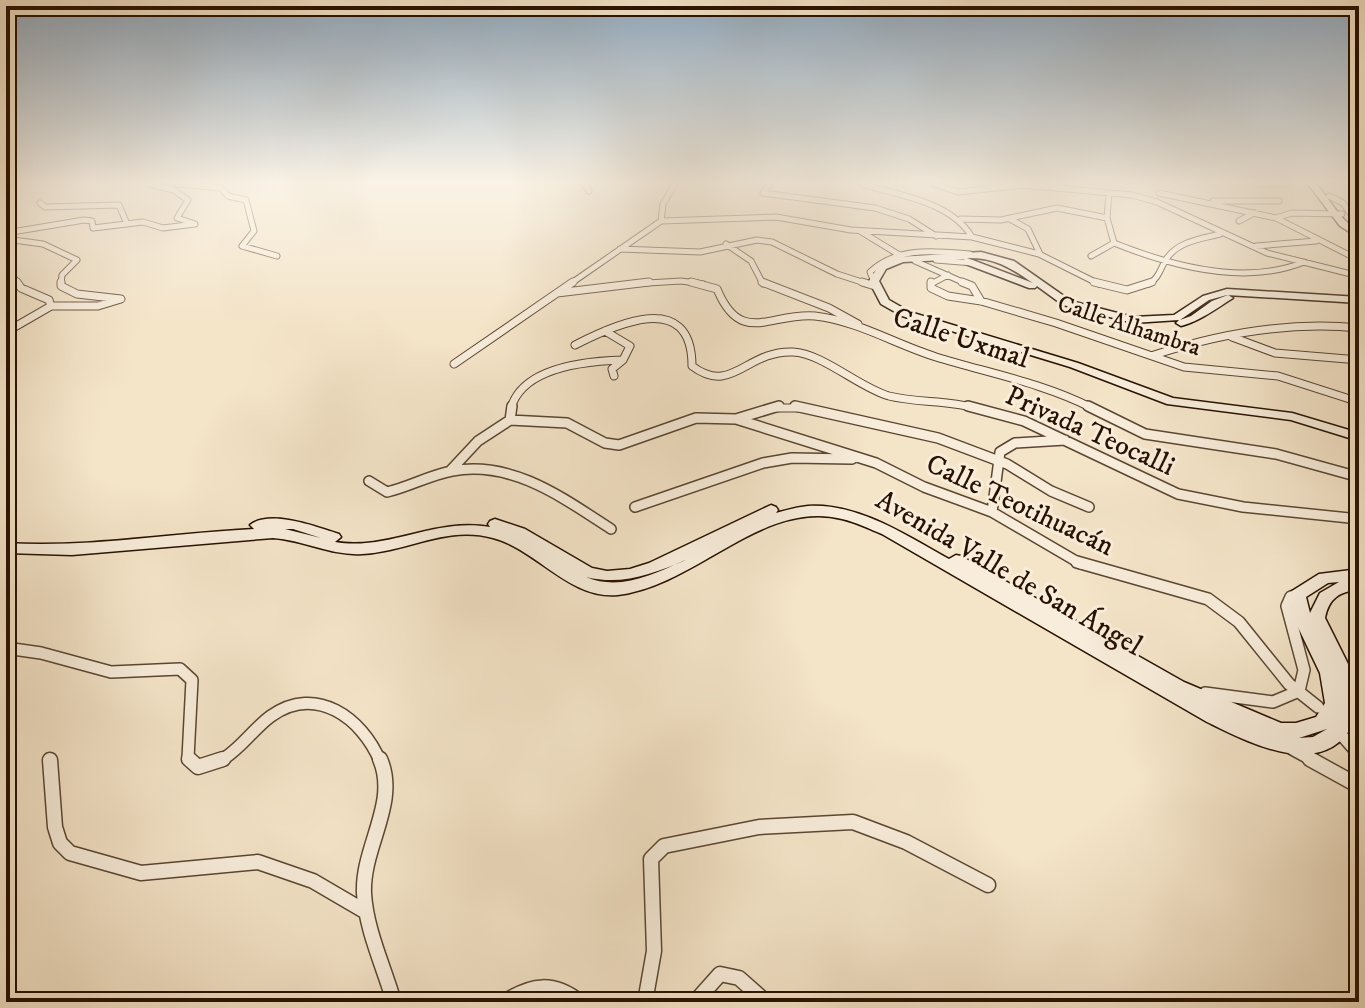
<svg xmlns="http://www.w3.org/2000/svg" width="1365" height="1008" font-family="'IM FELL DW Pica',serif">
  <style>
    .lines { fill: none; stroke-linecap: round; stroke-linejoin: round }
    .street-tunnel { stroke: #d5c4aa; stroke-width: 11; stroke-dasharray: 11 5; stroke-linecap: butt }
    .street-far4-casing { stroke: #5a4632; stroke-width: 7 }
    .street-far3-casing { stroke: #5a4632; stroke-width: 9 }
    .street-far2-casing { stroke: #5a4632; stroke-width: 12 }
    .street-far1-casing { stroke: #5a4632; stroke-width: 14 }
    .street-casing { stroke: #5a4632; stroke-width: 17 }
    .secondary-casing { stroke: #271100; stroke-width: 3 }
    .street-far4 { stroke: #f8eddb; stroke-width: 5 }
    .street-far3 { stroke: #f8eddb; stroke-width: 7 }
    .street-far2 { stroke: #f8eddb; stroke-width: 9 }
    .street-far1 { stroke: #f8eddb; stroke-width: 11 }
    .street { stroke: #f8eddb; stroke-width: 14 }
    .secondary { fill: #f8eddb; fill-rule: evenodd }
    .labels { text-anchor: middle; dominant-baseline: central; stroke-width: 6; stroke-linejoin: round; paint-order: stroke }
    .far-street-label { font-size: 24px; fill: #271100; stroke: #f8eddb }
    .street-label { font-size: 28px; fill: #271100; stroke: #f8eddb }
  </style>
  <rect width="100%" height="100%" fill="#f4e4c8"/>
  <filter id="stains"><feTurbulence type="fractalNoise" baseFrequency=".0025" numOctaves="4"/><feColorMatrix values="0 0 0 0 .2 0 0 0 0 .09 0 0 0 0 .02 0 0 0 .5 -.17"/></filter>
  <radialGradient id="worn" r=".72"><stop offset=".6" stop-color="#630" stop-opacity="0"/><stop offset="1" stop-color="#630" stop-opacity=".3"/></radialGradient>
  <g class="lines">
    <path class="street-tunnel" d="M1342 722 1359 733"/>
    <g class="street-far4-casing">
      <path id="street-far4" d="M177 184 221 188 228 196 246 200 254 231 242 246 277 256
        M584 184 589 191
        M770 184 763 193 875 208 909 219 936 236
        M862 184C900 196 950 201 972 237L1039 254 1099 284
        M934 184 958 192 1024 185 1132 195 1157 202 1267 253 1359 276
        M1258 184H1286
        M1109 192 1107 218 1114 243C1171 266 1245 286 1304 262
        M1159 193 1276 218 1359 260
        M1329 196 1343 203 1359 226
        M1213 201H1279
        M40 203 45 207 119 205 127 224
        M1276 218 1292 213 1342 214
        M961 219 1001 220 1057 208 1107 218
        M1010 219 1028 229 1040 254
        M661 221 776 217 851 230 972 237
        M1239 221 1254 213
        M860 231 901 256
        M6 233 84 220 92 221 93 228 143 222 163 228 195 224 177 218 188 200 173 190 149 184
        M6 239 43 244 77 260 62 275 61 284
        M726 244 751 261 763 284
        M1256 246 1316 241
        M620 249 700 252 757 240 772 242 837 274 868 284
        M1091 256 1114 243
        M936 260 973 263
        M915 261 967 284
        M6 274 13 276 18 284
        M570 284 661 221 663 204 675 184
        M631 284 681 281 703 284
        M875 284 870 272C898 246 935 251 970 254
        M931 284 948 275
        M1149 284C1160 277 1160 268 1167 258 1179 241 1201 239 1220 234"/>
    </g>
    <g class="street-far3-casing">
      <path id="street-far3" d="M691 282 717 289C741 347 771 312 815 316 858 321 895 344 936 357 988 373 1043 383 1092 408
        M762 282 829 308 858 324
        M862 282 875 286
        M874 282 875 285
        M931 282V288L948 296 981 301 1056 323 1184 367 1278 376 1359 402
        M962 282 972 286 981 301
        M1094 282 1127 290 1152 282
        M557 293 649 282
        M51 306H98L121 299 77 294 61 286V282
        M6 332 51 306 49 300 21 288 17 282
        M1232 337 1275 353 1359 360
        M575 345C614 325 692 288 692 366 732 396 746 350 793 352 822 353 860 388 889 396 917 403 947 400 975 408
        M1154 355C1221 333 1289 321 1359 328
        M454 364 573 282
        M614 376 612 369 623 360
        M511 408C523 366 588 361 623 360L630 346 605 331
        M773 408H805"/>
    </g>
    <g class="street-far2-casing">
      <path id="street-far2" d="M795 406 938 438 1007 464 1051 491 1089 507
        M968 406 1024 421 1178 494 1243 507 1359 519
        M1088 406 1145 434 1276 454 1359 477
        M736 419 779 406
        M510 420 567 423 605 443 619 445 696 418 736 419 876 463 924 487 992 512 1081 564
        M449 472 478 441 510 420 512 406
        M369 481 387 492C409 487 430 475 452 471 513 460 563 498 611 529
        M635 507 763 463 792 458 852 459
        M992 512 1000 452 1015 443 1065 440"/>
    </g>
    <g class="street-far1-casing">
      <path id="street-far1" d="M1077 562 1208 599 1239 622 1289 684 1318 707
        M6 648 41 653 111 672 180 669 192 680 188 758 191 761
        M1205 693 1273 702 1299 691 1304 670 1287 606 1291 597 1298 595
        M1338 731 1359 755
        M1292 749 1314 761
        M220 761C240 750 253 729 271 716 316 684 362 718 380 761"/>
    </g>
    <g class="street-casing">
      <path id="street" d="M189 759 198 767 223 759
        M380 759C399 803 362 847 364 893 366 930 384 967 394 1002
        M1310 759 1359 786
        M50 760 55 827 60 843 70 853 141 873 258 862 313 881 366 912
        M504 1002C532 984 553 981 580 1002
        M645 1002 654 951 651 859 664 846 759 827 853 822 906 842 988 885
        M695 1002 720 974 739 978 766 1002"/>
    </g>
    <g class="secondary-casing">
      <path id="secondary" d="M1308 184H1316C1331 200 1339 220 1359 231V238L1340 226Z
        M981 252 1014 261 1071 301 1133 317 1174 315 1203 296 1227 289 1359 297V303L1227 295 1209 300 1180 320 1191 316 1212 301 1228 295 1233 298C1217 308 1200 321 1181 326L1176 323 1179 320 1133 323 1063 305 1037 286 1035 288H1029L963 263 961 261 965 259 903 262 886 269 879 281 889 300 910 312 1078 363 1173 398 1292 413 1359 433V441L1291 420 1167 404 1070 367 902 316 881 304 869 281 879 265 898 257ZM967 258C994 257 1011 268 1033 283Z
        M771 505 776 507 778 510 776 513C787 510 797 507 808 506 859 503 907 536 949 559L956 555 961 556 1184 682 1281 723H1296L1316 717 1325 703 1320 673 1296 623 1290 595 1292 591 1319 574 1359 569V590C1340 591 1329 598 1325 618L1357 682C1362 696 1359 711 1353 724 1323 782 1248 742 1207 722L882 534C869 529 856 522 842 519 762 499 698 585 618 595 570 600 536 549 493 538 446 525 407 552 362 554 332 556 303 540 273 538L72 555 6 553V543C90 548 171 533 254 529L250 525C269 509 317 527 339 534L341 537 335 542C388 551 436 517 490 527L488 524 490 521 495 519 525 529 592 568 607 571 630 569 649 563ZM285 529H293L321 538ZM686 560 683 561C652 575 619 591 586 577 622 586 652 574 686 560ZM1339 582 1320 593 1310 613 1306 597 1328 583ZM1327 729 1313 737 1299 738Z"/>
    </g>
    <use href="#street-far4" class="street-far4"/>
    <use href="#street-far3" class="street-far3"/>
    <use href="#street-far2" class="street-far2"/>
    <use href="#street-far1" class="street-far1"/>
    <use href="#street" class="street"/>
    <use href="#secondary" class="secondary"/>
  </g>
  <linearGradient id="sky" x2="0" y2="1"><stop stop-color="#91aac0"/><stop offset="0.56" stop-color="#faf3e6"/><stop offset="1" stop-color="#faf3e6" stop-opacity="0"/></linearGradient>
  <rect width="1365" height="326" fill="url(#sky)"/>
  <g class="labels">
    <g class="far-street-label">
      <text transform="translate(1129 326) rotate(18)">Calle Alhambra</text>
    </g>
    <g class="street-label">
      <text transform="translate(961 338) rotate(18)">Calle Uxmal</text>
      <text transform="translate(1090 431) rotate(24)">Privada Teocalli</text>
      <text transform="translate(1020 505) rotate(25)">Calle Teotihuacán</text>
      <text transform="translate(1009 573) rotate(30)">Avenida Valle de San Ángel</text>
    </g>
  </g>
  <rect width="1365" height="1008" fill="none" stroke="#f4e4c8" stroke-width="32"/>
  <rect x="8" y="8" width="1349" height="992" fill="none" stroke="#271100" stroke-width="4"/>
  <rect x="16" y="16" width="1333" height="976" fill="none" stroke="#271100" stroke-width="2"/>
  <rect width="100%" height="100%" filter="url(#stains)"/>
  <rect width="100%" height="100%" fill="url(#worn)"/>
</svg>
